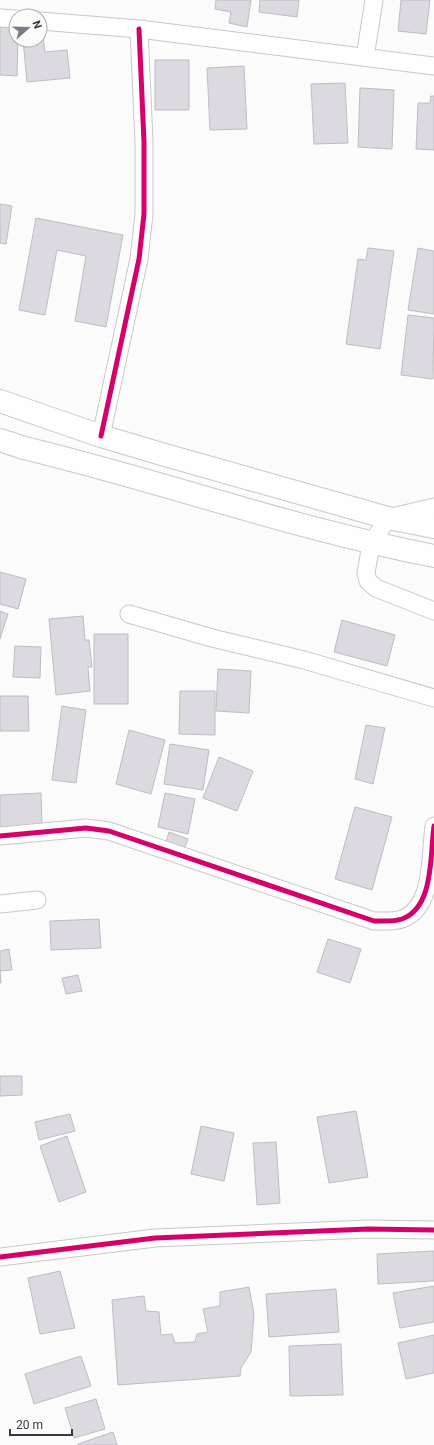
<svg xmlns="http://www.w3.org/2000/svg" width="434" height="1445" font-family="Roboto,sans-serif">
  <style>
    .building { fill: #dcd9e0; stroke: #bfbcc2 }
    .lines { fill: none; stroke-linecap: round; stroke-linejoin: round }
    .street-casing { stroke: #cac7cd; stroke-width: 19 }
    .secondary-casing { stroke: #cac7cd; stroke-width: 24 }
    .street { stroke: #fefefe; stroke-width: 17 }
    .secondary { stroke: #fefefe; stroke-width: 22 }
    .cycleway-casing { stroke: #fbfbfb; stroke-width: 8 }
    .cycleway { stroke: #d6006c; stroke-width: 5 }
  </style>
  <rect width="100%" height="100%" fill="#fbfbfb"/>
  <path class="building" d="M216 0H251L247 27 229 23 231 12 215 9Z
    M260 0H299L297 17 259 12Z
    M401 0H430L426 34 398 31Z
    M0 27H16V40H18L17 76 0 75Z
    M40 36H43L45 52 67 50 70 78 27 82 23 40H40Z
    M155 60H189V110H155Z
    M244 66 247 129 210 130 207 68Z
    M345 83 348 143 314 144 311 84Z
    M360 88 394 90 392 149 358 147Z
    M431 96H434V150L416 149 418 103H430Z
    M0 204 12 206 6 244 0 243Z
    M36 218 123 235 106 327 75 321 86 256 57 250 45 315 19 310Z
    M368 248 394 251 380 349 346 344 358 259 366 260Z
    M418 248 434 251V314L408 310Z
    M408 315 434 318 433 379 401 375Z
    M0 572 26 579 18 609 0 604Z
    M0 611 8 614 0 639Z
    M83 616 85 640H89L92 667H88L90 691 56 695 49 619Z
    M342 620 395 635 387 666 334 652Z
    M94 634H128V704H94Z
    M15 646 41 647 40 678 13 677Z
    M218 669 251 671 249 713 216 711Z
    M180 691H215V735L179 734Z
    M0 696H28L29 731H0Z
    M62 706 86 710 76 783 52 780Z
    M366 725 385 728 373 784 355 779Z
    M129 730 165 740 151 794 116 784Z
    M170 744 209 750 203 790 164 784Z
    M219 757 253 771 237 811 203 798Z
    M41 793 42 826 0 828V795Z
    M165 793 195 799 188 834 158 827Z
    M355 807 392 817 372 890 335 879Z
    M169 832 188 839 184 849 166 842Z
    M99 919 101 948 51 950 50 921Z
    M328 939 361 949 350 983 317 972Z
    M9 949 12 970 0 971 1 983H0V951Z
    M78 975 82 991 66 994 62 978Z
    M0 1076H22V1095L0 1096Z
    M356 1111 368 1177 329 1183 317 1117Z
    M70 1114 75 1131 39 1140 35 1122Z
    M201 1126 234 1133 224 1181 191 1174Z
    M67 1136 86 1192 59 1202 40 1146Z
    M276 1142 280 1203 257 1205 253 1143Z
    M434 1251V1281L378 1284 377 1254Z
    M60 1271 75 1328 40 1334 28 1278Z
    M434 1286V1322L400 1328 393 1293Z
    M249 1287 254 1314 251 1352 241 1368 240 1376 118 1385 112 1300 144 1296 146 1311 159 1312 161 1335 172 1334 175 1343 195 1342 197 1334 208 1332 203 1309 220 1306V1292Z
    M336 1289 339 1332 269 1337 266 1294Z
    M434 1335V1373L406 1379 398 1343Z
    M341 1344 343 1395 290 1396 289 1346Z
    M81 1356 91 1386 34 1404 25 1374Z
    M96 1399 105 1429 74 1438 65 1408Z
    M113 1432 117 1445H78V1444Z"/>
  <g class="lines">
    <g class="street-casing">
      <path id="street" d="M0 18 16 19
        M40 21 139 29 434 66
        M365 57 374 0
        M101 436 139 259 144 214V142L139 29
        M434 507 388 518 371 544 366 573 368 581 376 588 434 611
        M129 614 212 638 304 660 434 698
        M0 836 86 828 109 831 374 921C383 921 393 922 402 919 434 908 430 855 434 826
        M0 904 37 900
        M0 1257 155 1238 368 1229 434 1230"/>
    </g>
    <g class="secondary-casing">
      <path id="secondary" d="M0 401 101 436 165 455 388 518 434 527
        M0 440 24 448C162 481 294 529 434 556"/>
    </g>
    <use href="#street" class="street"/>
    <use href="#secondary" class="secondary"/>
    <g class="cycleway-casing">
      <path id="cycleway" d="M101 436 139 259 144 214V142L139 29
        M0 836 86 828 109 831 374 921C383 921 393 922 402 919 434 908 430 855 434 826
        M0 1257 155 1238 368 1229 434 1230"/>
    </g>
    <use href="#cycleway" class="cycleway"/>
  </g>
  <g transform="translate(28 28) rotate(70)"><circle r="19" fill="#fbfbfb" stroke="#aeacb1"/>
  <path d="M0-3L7 15L0 10L-7 15Z" fill="#7e7a83"/>
  <text y="-6" font-size="11" font-weight="bold" text-anchor="middle" fill="#3b3542">N</text>
  </g>
  <path d="M10 1429v6h62v-6" fill="none" stroke="#3b3542" stroke-width="2"/>
  <text x="16" y="1429" font-size="12" fill="#3b3542" stroke="#fbfbfb" stroke-width="3" paint-order="stroke">20 m</text>
</svg>
